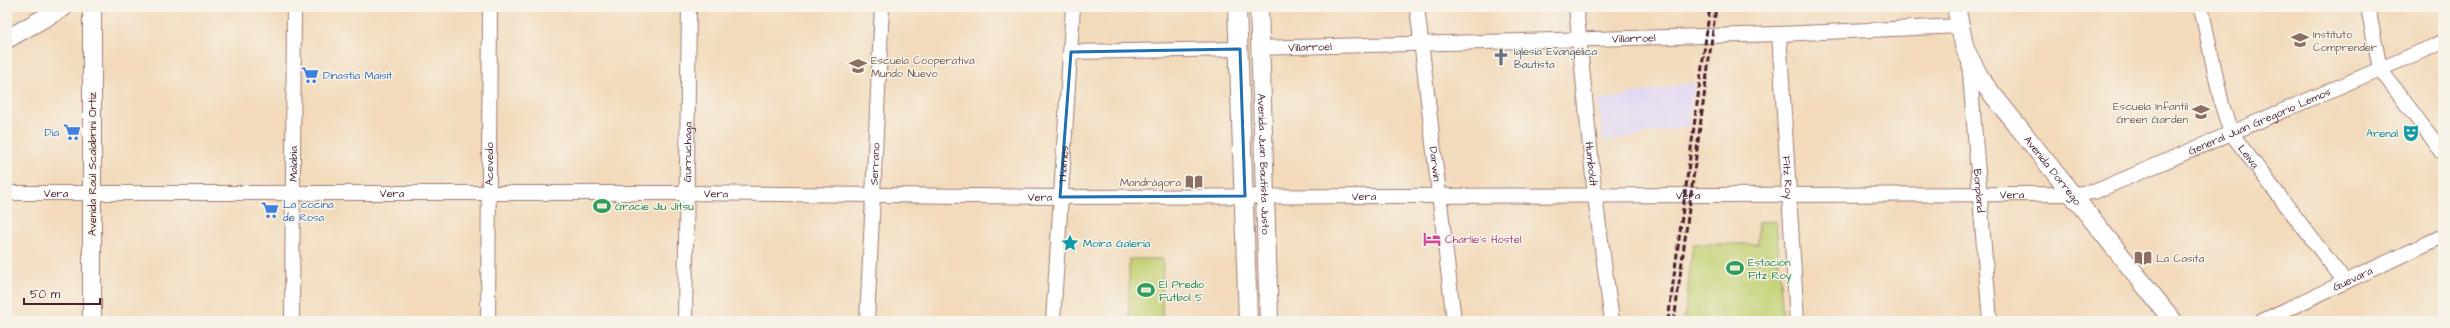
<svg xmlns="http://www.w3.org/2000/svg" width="2450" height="328" font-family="'Architects Daughter',sans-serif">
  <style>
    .built { fill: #dfd4f5 }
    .pitch { fill: #c2d072; stroke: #86784e }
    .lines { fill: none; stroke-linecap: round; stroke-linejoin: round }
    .minor-casing { stroke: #9e7c73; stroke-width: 16 }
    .major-casing { stroke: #9e7c73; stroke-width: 20 }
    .minor { stroke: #fff; stroke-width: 14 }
    .major { stroke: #fff; stroke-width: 18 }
    .rail { stroke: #4a1f2b; stroke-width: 3; stroke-dasharray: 6 3; stroke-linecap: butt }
    .marked { fill: none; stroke: #1f6fb2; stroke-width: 3; stroke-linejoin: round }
    .labels { text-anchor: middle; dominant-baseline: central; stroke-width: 3; stroke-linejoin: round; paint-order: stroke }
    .education-label { font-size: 11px; fill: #785e54; stroke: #f7f3e8; text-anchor: start }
    .street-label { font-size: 11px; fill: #4a1f2b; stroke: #f7f3e8 }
    .worship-label { font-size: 11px; fill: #5b616d; stroke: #f7f3e8; text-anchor: start }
    .shop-label { font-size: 11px; fill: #366cbe; stroke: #f7f3e8; text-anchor: start }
    .culture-label { font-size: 11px; fill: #0d838f; stroke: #f7f3e8; text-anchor: end }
    .leisure-label { font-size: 11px; fill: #27864d; stroke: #f7f3e8; text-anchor: start }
    .hotel-label { font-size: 11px; fill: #b23c85; stroke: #f7f3e8; text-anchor: start }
  </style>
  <rect width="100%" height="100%" fill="#f7f3e8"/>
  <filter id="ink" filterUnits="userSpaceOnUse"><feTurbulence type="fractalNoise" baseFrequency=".025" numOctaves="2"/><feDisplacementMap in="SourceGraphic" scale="8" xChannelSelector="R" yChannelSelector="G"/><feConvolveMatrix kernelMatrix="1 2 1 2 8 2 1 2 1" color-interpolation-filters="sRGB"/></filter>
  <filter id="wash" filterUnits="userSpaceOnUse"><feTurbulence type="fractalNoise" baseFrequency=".012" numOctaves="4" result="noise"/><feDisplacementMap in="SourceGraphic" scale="16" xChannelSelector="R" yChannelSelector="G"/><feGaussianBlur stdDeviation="0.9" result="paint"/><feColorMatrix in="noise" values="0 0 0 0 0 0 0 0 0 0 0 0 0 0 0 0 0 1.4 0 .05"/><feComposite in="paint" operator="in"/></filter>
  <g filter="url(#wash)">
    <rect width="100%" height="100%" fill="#f2dabb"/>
    <path class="built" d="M1695 82 1688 126 1604 142 1598 101Z"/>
    <path class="pitch" d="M1776 221 1783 321H1684L1693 244H1758V222Z
      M1129 259H1163L1162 321H1129Z"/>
  </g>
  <g filter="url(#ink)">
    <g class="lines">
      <g class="minor-casing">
        <g id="minor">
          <path id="s1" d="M1417 7 1454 321"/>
          <path id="s2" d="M1576 7 1595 197 1612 321"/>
          <path id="s3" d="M2201 7 2222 105 2231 133 2345 282"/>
          <path d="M2368 7 2380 69 2443 153"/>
          <path id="s4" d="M1779 34 1797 321"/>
          <path id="s5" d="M1260 48 1779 34 1960 26"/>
          <path d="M1071 52 1240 49"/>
          <path id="s6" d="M1969 62 1990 321"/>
          <path id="s7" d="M7 193H686L1060 197 2074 194 2094 192 2443 42"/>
          <path id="s8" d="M292 321 294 7"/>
          <path id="s9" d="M488 321 490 7"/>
          <path id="s10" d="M685 321 689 7"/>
          <path id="s11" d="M867 321 882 7"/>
          <path id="s12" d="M1053 321 1073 7"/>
          <path id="s13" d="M2262 321 2443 236"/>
        </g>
      </g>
      <g class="major-casing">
        <g id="major">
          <path d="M1237 7 1248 321"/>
          <path id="s14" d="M1259 7 1269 321"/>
          <path id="s15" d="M1956 7 1965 49 1981 80 2173 321"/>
          <path d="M7 39 64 7"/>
          <path d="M92 321V7"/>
        </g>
      </g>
      <use href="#minor" class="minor"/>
      <use href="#major" class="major"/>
      <path class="rail" d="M1668 321 1710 7
        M1674 321 1716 7"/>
    </g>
  </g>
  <path class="marked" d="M1240 49 1245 196 1060 197 1071 52Z"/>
  <defs>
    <g id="school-bare" transform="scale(1.38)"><path d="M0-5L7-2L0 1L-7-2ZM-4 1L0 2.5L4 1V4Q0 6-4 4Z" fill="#8d6e63" stroke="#f7f3e8" stroke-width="2.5" paint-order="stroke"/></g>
    <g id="church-bare" transform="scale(1.38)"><path d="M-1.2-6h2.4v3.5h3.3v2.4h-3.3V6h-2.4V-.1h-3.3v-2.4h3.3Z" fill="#6b7280" stroke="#f7f3e8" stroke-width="2.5" paint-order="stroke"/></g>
    <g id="supermarket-bare" transform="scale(1.38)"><path d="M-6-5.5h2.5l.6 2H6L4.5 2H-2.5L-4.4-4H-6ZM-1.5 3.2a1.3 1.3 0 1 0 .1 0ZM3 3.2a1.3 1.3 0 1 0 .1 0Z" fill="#3f7fe0" stroke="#f7f3e8" stroke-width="2.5" paint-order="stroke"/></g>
    <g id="theatre-bare" transform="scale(1.38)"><path d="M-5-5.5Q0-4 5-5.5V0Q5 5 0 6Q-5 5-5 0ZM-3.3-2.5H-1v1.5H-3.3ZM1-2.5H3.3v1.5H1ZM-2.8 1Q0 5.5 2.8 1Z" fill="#0f9aa8" stroke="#f7f3e8" stroke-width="2.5" paint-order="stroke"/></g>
    <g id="library-bare" transform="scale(1.38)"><path d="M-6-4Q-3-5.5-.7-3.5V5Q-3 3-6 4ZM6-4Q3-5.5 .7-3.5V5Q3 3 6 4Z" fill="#8d6e63" stroke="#f7f3e8" stroke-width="2.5" paint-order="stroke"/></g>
    <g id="stadium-bare" transform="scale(1.38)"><path d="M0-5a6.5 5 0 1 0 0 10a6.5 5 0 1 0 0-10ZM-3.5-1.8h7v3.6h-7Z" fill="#2e9e5b" stroke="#f7f3e8" stroke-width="2.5" paint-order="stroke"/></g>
    <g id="hotel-bare" transform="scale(1.38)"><path d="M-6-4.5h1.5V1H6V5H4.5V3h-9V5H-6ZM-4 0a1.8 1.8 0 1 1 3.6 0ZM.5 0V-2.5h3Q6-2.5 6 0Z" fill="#d1479c" stroke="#f7f3e8" stroke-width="2.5" paint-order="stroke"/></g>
    <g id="sight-bare" transform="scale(1.38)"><path d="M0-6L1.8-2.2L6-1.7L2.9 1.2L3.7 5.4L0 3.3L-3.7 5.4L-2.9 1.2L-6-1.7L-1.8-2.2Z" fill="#0f9aa8" stroke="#f7f3e8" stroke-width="2.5" paint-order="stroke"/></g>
  </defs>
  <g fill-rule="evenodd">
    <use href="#school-bare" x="2300" y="40"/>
    <use href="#church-bare" x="1501" y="57"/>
    <use href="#school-bare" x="858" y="66"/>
    <use href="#supermarket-bare" x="310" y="75"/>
    <use href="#school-bare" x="2201" y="112"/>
    <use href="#supermarket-bare" x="72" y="132"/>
    <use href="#theatre-bare" x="2411" y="133"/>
    <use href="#library-bare" x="1194" y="182"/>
    <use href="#stadium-bare" x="602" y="206"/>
    <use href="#supermarket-bare" x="270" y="210"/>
    <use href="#hotel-bare" x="1432" y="239"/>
    <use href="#sight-bare" x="1070" y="243"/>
    <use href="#library-bare" x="2143" y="258"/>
    <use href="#stadium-bare" x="1735" y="268"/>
    <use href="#stadium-bare" x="1146" y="290"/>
  </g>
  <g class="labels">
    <g class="education-label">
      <text x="2313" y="34">Instituto<tspan x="2313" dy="13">Comprender</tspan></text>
      <text x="871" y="60">Escuela Cooperativa<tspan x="871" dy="13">Mundo Nuevo</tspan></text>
      <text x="2188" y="106" text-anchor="end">Escuela Infantil<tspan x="2188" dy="13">Green Garden</tspan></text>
      <text x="1181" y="182" text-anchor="end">Mandrágora</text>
      <text x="2156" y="258">La Casita</text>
    </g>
    <g class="street-label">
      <text stroke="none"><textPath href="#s5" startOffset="374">Villarroel</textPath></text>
      <text stroke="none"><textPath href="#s5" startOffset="50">Villarroel</textPath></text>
      <text stroke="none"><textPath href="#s7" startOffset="2267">General Juan Gregorio Lemos</textPath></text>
      <text stroke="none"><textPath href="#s10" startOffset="169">Gurruchaga</textPath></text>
      <text stroke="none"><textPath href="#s3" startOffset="159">Leiva</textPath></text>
      <text transform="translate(92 164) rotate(-90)">Avenida Raúl Scalabrini Ortiz</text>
      <text stroke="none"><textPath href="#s8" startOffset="157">Malabia</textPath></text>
      <text stroke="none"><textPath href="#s9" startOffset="157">Acevedo</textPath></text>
      <text stroke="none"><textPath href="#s11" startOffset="157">Serrano</textPath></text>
      <text stroke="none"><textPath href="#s12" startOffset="157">Thames</textPath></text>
      <text stroke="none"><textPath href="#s14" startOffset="157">Avenida Juan Bautista Justo</textPath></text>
      <text stroke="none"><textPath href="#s1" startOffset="158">Darwin</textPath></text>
      <text stroke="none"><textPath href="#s2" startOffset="158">Humboldt</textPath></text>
      <text stroke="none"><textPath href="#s15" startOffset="193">Avenida Dorrego</textPath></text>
      <text stroke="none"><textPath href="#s4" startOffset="144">Fitz Roy</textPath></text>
      <text stroke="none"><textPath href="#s6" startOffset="129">Bonpland</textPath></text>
      <text stroke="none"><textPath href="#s7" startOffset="385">Vera</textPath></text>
      <text stroke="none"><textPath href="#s7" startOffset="709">Vera</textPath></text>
      <text stroke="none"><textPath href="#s7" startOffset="49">Vera</textPath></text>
      <text stroke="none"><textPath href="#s7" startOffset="2005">Vera</textPath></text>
      <text stroke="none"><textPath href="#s7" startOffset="1033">Vera</textPath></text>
      <text stroke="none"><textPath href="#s7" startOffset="1357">Vera</textPath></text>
      <text stroke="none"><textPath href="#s7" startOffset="1681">Vera</textPath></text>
      <text stroke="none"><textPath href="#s13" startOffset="100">Guevara</textPath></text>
    </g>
    <g class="worship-label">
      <text x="1514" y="51">Iglesia Evangélica<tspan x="1514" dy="13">Bautista</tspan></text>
    </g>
    <g class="shop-label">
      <text x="323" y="75">Dinastia Maisit</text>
      <text x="59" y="132" text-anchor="end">Dia</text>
      <text x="283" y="204">La cocina<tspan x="283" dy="13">de Rosa</tspan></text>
    </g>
    <g class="culture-label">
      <text x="2398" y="133">Arenal</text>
      <text x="1083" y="243" text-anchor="start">Moira Galería</text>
    </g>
    <g class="leisure-label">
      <text x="615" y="206">Gracie Jiu Jitsu</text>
      <text x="1748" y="262">Estación<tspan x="1748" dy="13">Fitz Roy</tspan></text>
      <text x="1159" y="284">El Predio<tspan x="1159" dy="13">Fútbol 5</tspan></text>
    </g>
    <g class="hotel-label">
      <text x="1445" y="239">Charlie's Hostel</text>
    </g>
  </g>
  <rect width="2450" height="328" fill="none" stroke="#f7f3e8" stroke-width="24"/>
  <path d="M24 298v6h76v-6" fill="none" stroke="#4a1f2b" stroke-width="2"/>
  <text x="30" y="298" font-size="12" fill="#4a1f2b" stroke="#f7f3e8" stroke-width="3" paint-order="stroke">50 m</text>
</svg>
